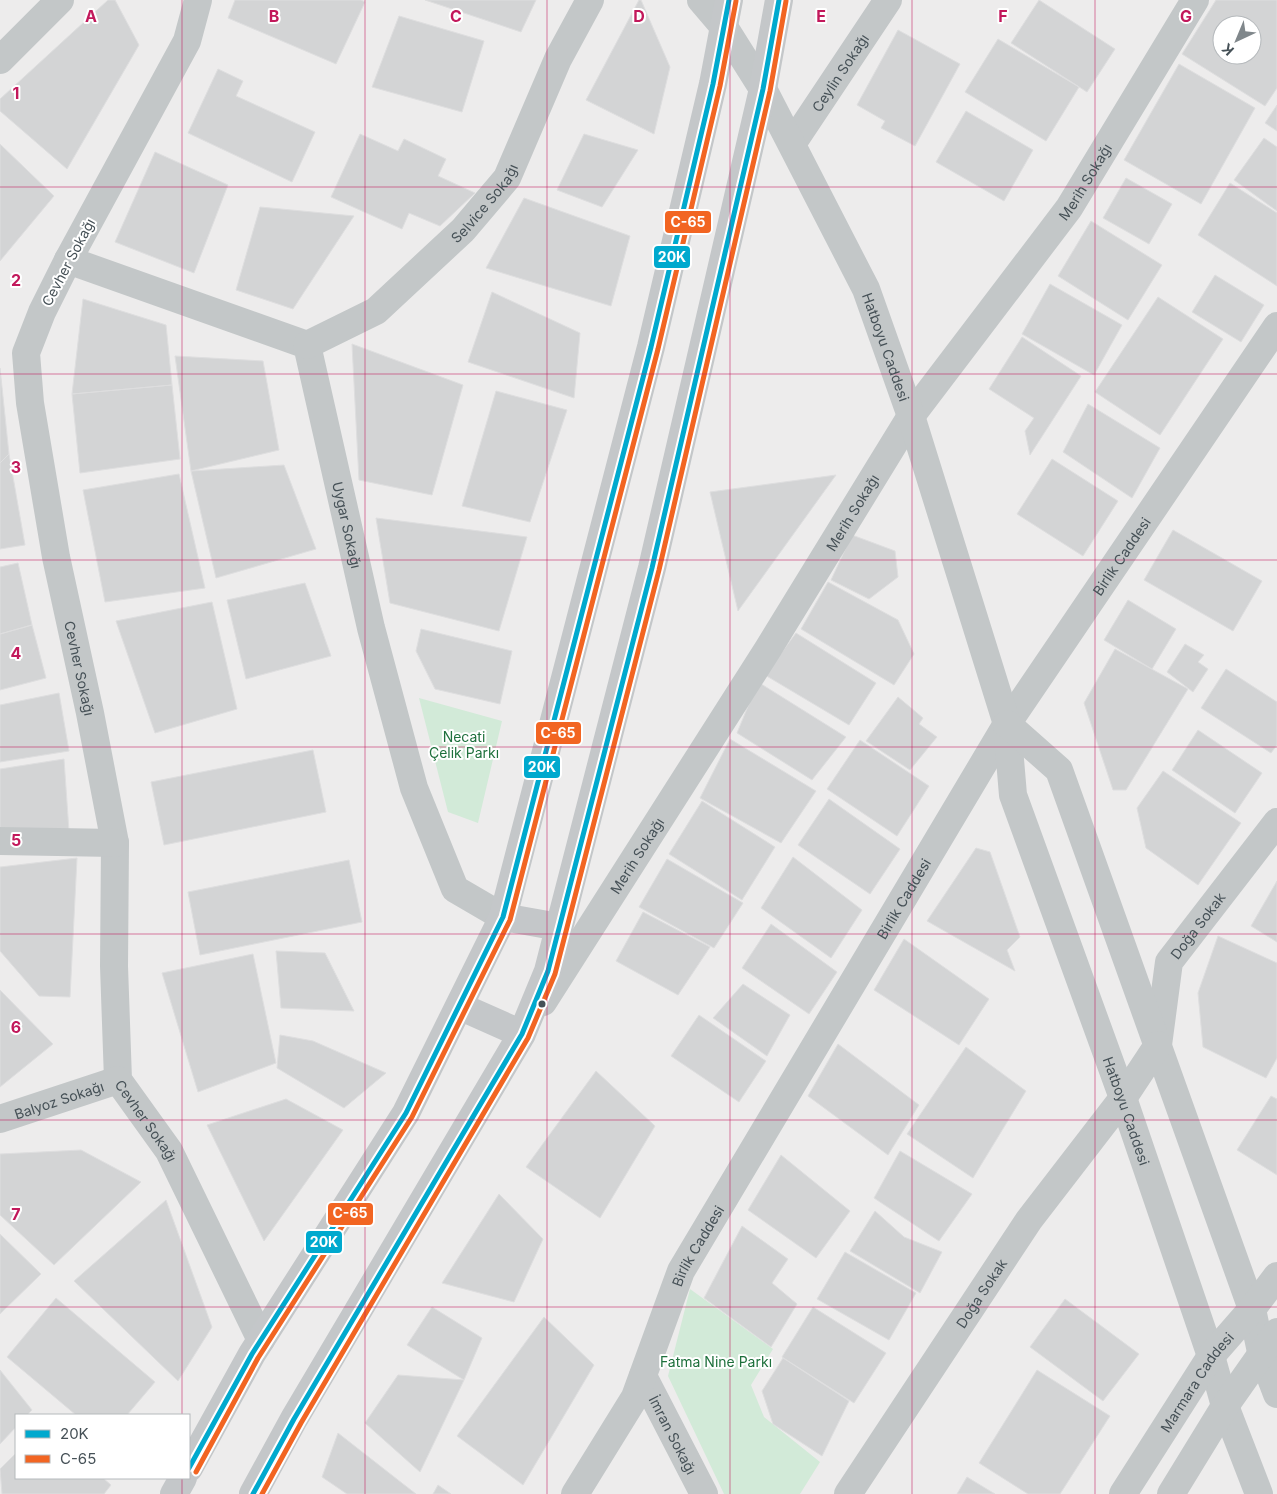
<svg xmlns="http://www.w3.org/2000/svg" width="1277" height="1494" font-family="Inter,sans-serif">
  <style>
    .green { fill: #d2ead8 }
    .building { fill: #d3d4d5; stroke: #dededf; fill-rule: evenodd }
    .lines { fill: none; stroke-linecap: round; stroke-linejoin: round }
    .minor { stroke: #c3c7c8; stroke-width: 28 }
    .tertiary { stroke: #c3c7c8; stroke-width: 28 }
    .secondary { stroke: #c4c7c9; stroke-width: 28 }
    .bus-1-casing { stroke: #fff; stroke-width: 9 }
    .bus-2-casing { stroke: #fff; stroke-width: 9 }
    .bus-1 { stroke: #00a9ce; stroke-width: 5 }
    .bus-2 { stroke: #f26522; stroke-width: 5 }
    .grid { fill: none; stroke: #c2185b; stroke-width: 1; stroke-opacity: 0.55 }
    .bus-dot { fill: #465157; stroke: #fff; stroke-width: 2 }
    .labels { text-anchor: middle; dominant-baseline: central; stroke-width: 4; stroke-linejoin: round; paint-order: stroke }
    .street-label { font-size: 14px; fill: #465157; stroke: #fff }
    .park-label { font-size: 14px; fill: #1e703c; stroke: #fff }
    .grid-label { font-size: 16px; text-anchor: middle; font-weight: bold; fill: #c2185b; stroke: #fff; stroke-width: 4; stroke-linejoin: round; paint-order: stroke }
    .line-badge { stroke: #fff; stroke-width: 2 }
    .badge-label { font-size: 14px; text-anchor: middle; font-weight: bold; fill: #fff }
  </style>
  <rect width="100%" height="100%" fill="#edecec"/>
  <path class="green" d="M419 698 502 721 478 823 448 812Z
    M690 1289 773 1349 751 1385 764 1417 820 1462 800 1494H724L668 1376Z"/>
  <path class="building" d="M108 0H115L139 45 67 169 0 111V99Z
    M235 0H361L365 2 336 64 228 18Z
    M425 0H536L521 32Z
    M639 0H641L670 67 654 134 586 100Z
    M1039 0 1115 49 1087 92 1011 43Z
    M1216 0H1277V88L1265 106 1182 54ZM1222 25H1252V55H1222Z
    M399 16 484 41 462 112 372 87Z
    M898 30 960 64 915 146 881 128 885 121 857 105Z
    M998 39 1079 87 1046 141 965 92Z
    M1179 64 1255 108 1201 204 1124 160Z
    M218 69 243 81 236 96 315 132 292 182 188 133Z
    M1277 105V131L1265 123Z
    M966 111 1033 150 1004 201 936 162Z
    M360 134 398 151 404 139 446 159 438 176 475 193 440 226 409 213 402 229 331 197Z
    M584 134 638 150 602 207 557 190Z
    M1264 138 1277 147V211L1234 180Z
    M0 144 54 196 0 261Z
    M155 152 228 185 194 273 115 242Z
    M1126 178 1172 204 1149 244 1103 218Z
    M1230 183 1277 213V286L1198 235Z
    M524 198 630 236 611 306 486 268Z
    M260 207 354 216 293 309 236 290Z
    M1091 221 1162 265 1128 320 1058 276Z
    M1215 275 1264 305 1241 342 1192 312Z
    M1050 284 1122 325 1094 375 1022 334Z
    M492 292 580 333 574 398 468 362Z
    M1158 297 1223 339 1160 435 1095 392Z
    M83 299 166 325 172 385 72 394Z
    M1022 337 1081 376 1030 455 1025 431 1034 418 989 389Z
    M352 344 463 385 432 495 359 480Z
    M175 356 263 361 279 450 191 471Z
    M0 368 9 454 0 463Z
    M172 385 180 459 80 473 72 394Z
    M496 391 567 410 530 522 462 506Z
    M1088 404 1160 448 1132 498 1063 452Z
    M9 454 25 545 0 549V463Z
    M1052 459 1118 501 1083 556 1017 514Z
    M284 465 316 549 216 578 191 471Z
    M179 474 205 588 105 602 83 490Z
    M836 475 738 611 710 492Z
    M376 518 527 537 499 631 390 603Z
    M1173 530 1262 581 1233 631 1144 580Z
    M852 535 895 551 898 577 869 599 831 580Z
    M18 563 32 625 0 634V567Z
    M828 582 898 620 914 654 894 685 801 629Z
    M305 583 331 656 246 679 227 600Z
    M1128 600 1176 629 1152 669 1104 640Z
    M212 602 237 709 155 733 116 621Z
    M32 625 46 678 0 690V634Z
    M421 629 512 651 500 704 435 689 416 651Z
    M796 633 876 683 849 725 765 675Z
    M1185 644 1204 655 1198 662 1208 669 1193 692 1167 672Z
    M1115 649 1188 689 1126 790H1113L1084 703Z
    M1226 669 1277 702V745L1271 753 1201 708Z
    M758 682 846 737 812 780 737 733Z
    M59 693 69 751 0 762V705Z
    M898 697 923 718 919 724 937 737 910 770 866 741Z
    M1198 730 1262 773 1235 813 1172 770Z
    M730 739 816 791 781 843 700 798Z
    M860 740 929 786 897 836 827 789Z
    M313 750 326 812 164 845 151 782Z
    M64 759 69 831 0 828V769Z
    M1163 771 1241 823 1198 885 1146 848 1137 808Z
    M829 799 900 849 870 894 798 845Z
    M702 801 775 847 742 900 669 854Z
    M976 848 990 852 1020 937 1007 950 1015 971 927 921Z
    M793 857 862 910 831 958 761 908Z
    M77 858 70 997 39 996 0 951V867Z
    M667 859 743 903 714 948 639 907Z
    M349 860 362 922 200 955 188 892Z
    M1277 881V942L1251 926Z
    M643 912 710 947 678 995 616 961Z
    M771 924 837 972 809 1014 742 968Z
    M1218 936 1277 963V1058L1266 1078 1203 1047 1198 993Z
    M904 939 989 999 959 1045 874 990Z
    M276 951 325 953 354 1011 281 1008Z
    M253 954 276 1063 198 1092 162 973Z
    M743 984 790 1015 767 1056 713 1018Z
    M0 990 53 1044 0 1087Z
    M699 1015 766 1061 739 1102 671 1056Z
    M280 1035 313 1041 386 1073 344 1108 277 1068Z
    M838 1044 919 1105 888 1155 808 1096Z
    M966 1047 1026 1091 973 1178 907 1134Z
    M596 1071 655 1126 600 1218 526 1167Z
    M1271 1096 1277 1099V1175L1237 1150Z
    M286 1099 343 1130 264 1241 207 1125Z
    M81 1150 141 1182 54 1265 0 1215V1154Z
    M900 1151 972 1194 939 1241 874 1198Z
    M781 1155 850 1211 816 1258 748 1210Z
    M499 1194 543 1239 514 1302 442 1283Z
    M166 1200 212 1327 178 1381 74 1281Z
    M875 1211 904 1237 942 1252 920 1293 850 1251Z
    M742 1226 788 1259 772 1283 797 1304 771 1347 704 1298Z
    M0 1234 41 1274 0 1314Z
    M845 1252 916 1293 889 1340 817 1299Z
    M56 1298 155 1382 127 1415H76L7 1357Z
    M1065 1299 1139 1354 1103 1401 1030 1347Z
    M432 1307 482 1338 464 1380 407 1345Z
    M813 1307 886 1353 854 1403 782 1357Z
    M544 1317 594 1365 523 1485 457 1436Z
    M783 1358 849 1401 822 1456 773 1424 762 1391Z
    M0 1370 32 1410 27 1415H16V1427L0 1444Z
    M1037 1370 1110 1416 1060 1494H1028L979 1463Z
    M398 1375 464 1380 420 1472 365 1423Z
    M338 1433 416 1494H347L322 1477Z
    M16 1453V1478H103L111 1485 104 1494H2L0 1469Z
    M967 1477 995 1494H957Z
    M438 1485 451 1494H433Z"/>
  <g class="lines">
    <g class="minor">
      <path id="s1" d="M198 0 187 41 68 260 42 312 26 353 30 403 56 557 90 713 115 843 114 966 118 1080 169 1151 261 1340"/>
      <path d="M0 60 60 0"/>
      <path id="s2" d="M792 144 888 0"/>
      <path id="s3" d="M68 260 307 345 371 628 414 788 455 889 503 917"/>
      <path id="s4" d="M307 345 376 311 463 230 507 178 558 59 590 0"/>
      <path d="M0 841 115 843"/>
      <path id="s5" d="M543 1002 768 649 911 416 1069 208 1195 0"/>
      <path id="s6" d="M1158 1045 1169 962 1277 822"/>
      <path id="s7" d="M0 1119 118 1080"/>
      <path id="s8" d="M643 1376 704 1494"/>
      <path id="s9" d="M575 1494 635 1397 681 1271 1007 724 1277 326"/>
      <path id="s10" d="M848 1494 1029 1220 1123 1098"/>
    </g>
    <g class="tertiary">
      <path id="s11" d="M701 0 724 27 763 89 866 289 911 416 1007 724 1013 795 1123 1098 1211 1356 1225 1406 1259 1494"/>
      <path d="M1007 724 1059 770 1252 1309 1261 1352 1277 1394"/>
      <path d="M1123 1098 1158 1045"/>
      <path id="s12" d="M1123 1494 1211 1356 1252 1309 1277 1276"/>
      <path d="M1171 1494 1225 1406 1277 1332"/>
    </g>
    <path class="secondary" d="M503 917 559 927
      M459 1006 522 1034
      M189 1468 252 1354 406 1113 503 917 651 347 713 84 729 0
      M174 1494 183 1478
      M253 1494 294 1419 522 1034 548 971 652 568 763 89 779 0"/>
    <g class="bus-1-casing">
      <path id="bus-1" d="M189 1468 252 1354 406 1113 503 917 651 347 713 84 729 0
        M253 1494 294 1419 522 1034 548 971 652 568 763 89 779 0"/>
    </g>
    <g class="bus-2-casing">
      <path id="bus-2" d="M196 1472 258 1358 412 1117 510 920 658 349 720 86 736 1
        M262 1494 301 1423 528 1038 555 974 659 570 770 91 786 1"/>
    </g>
    <use href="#bus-1" class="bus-1"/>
    <use href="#bus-2" class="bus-2"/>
  </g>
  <path class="grid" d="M182 0V1415M365 0V1494M547 0V1494M730 0V1494M912 0V1494M1095 0V1494M0 187H1277M0 374H1277M0 560H1277M0 747H1277M0 934H1277M0 1120H1277M0 1307H1277M182 1478V1494"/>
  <circle class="bus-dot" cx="542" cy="1004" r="4.5"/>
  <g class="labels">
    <g class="street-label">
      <text stroke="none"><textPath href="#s2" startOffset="86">Ceylin Sokağı</textPath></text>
      <text stroke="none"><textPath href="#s5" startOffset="984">Merih Sokağı</textPath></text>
      <text stroke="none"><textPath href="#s4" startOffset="230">Selvice Sokağı</textPath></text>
      <text transform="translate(68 262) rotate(-62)">Cevher Sokağı</text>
      <text stroke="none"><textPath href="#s11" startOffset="395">Hatboyu Caddesi</textPath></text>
      <text stroke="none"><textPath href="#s5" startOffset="579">Merih Sokağı</textPath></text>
      <text stroke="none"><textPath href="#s3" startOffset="438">Uygar Sokağı</textPath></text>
      <text stroke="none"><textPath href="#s9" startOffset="1088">Birlik Caddesi</textPath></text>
      <text stroke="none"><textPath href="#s1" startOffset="714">Cevher Sokağı</textPath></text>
      <text stroke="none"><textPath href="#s5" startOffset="174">Merih Sokağı</textPath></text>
      <text stroke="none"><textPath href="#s9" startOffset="682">Birlik Caddesi</textPath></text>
      <text stroke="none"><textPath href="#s6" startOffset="130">Doğa Sokak</textPath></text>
      <text stroke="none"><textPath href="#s7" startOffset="62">Balyoz Sokağı</textPath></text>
      <text stroke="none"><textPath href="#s11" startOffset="1198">Hatboyu Caddesi</textPath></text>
      <text stroke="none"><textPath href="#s1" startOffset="1179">Cevher Sokağı</textPath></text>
      <text stroke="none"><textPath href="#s9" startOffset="278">Birlik Caddesi</textPath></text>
      <text stroke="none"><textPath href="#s10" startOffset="241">Doğa Sokak</textPath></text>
      <text stroke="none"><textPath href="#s12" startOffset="134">Marmara Caddesi</textPath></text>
      <text stroke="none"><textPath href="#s8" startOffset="66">İmran Sokağı</textPath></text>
    </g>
    <g class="park-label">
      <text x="464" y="736">Necati<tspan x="464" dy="16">Çelik Parkı</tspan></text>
      <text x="716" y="1361">Fatma Nine Parkı</text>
    </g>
  </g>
  <g class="grid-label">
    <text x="91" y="22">A</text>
    <text x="274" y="22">B</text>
    <text x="456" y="22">C</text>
    <text x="639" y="22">D</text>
    <text x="821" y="22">E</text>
    <text x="1003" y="22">F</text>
    <text x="1186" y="22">G</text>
    <text x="16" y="99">1</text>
    <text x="16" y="286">2</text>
    <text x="16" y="473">3</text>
    <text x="16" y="659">4</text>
    <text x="16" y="846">5</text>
    <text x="16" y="1033">6</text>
    <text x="16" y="1220">7</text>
  </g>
  <g class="line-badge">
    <rect x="664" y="210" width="48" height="24" rx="5" fill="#f26522"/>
    <rect x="653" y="245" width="38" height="24" rx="5" fill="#00a9ce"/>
    <rect x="535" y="721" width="47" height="24" rx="5" fill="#f26522"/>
    <rect x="523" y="755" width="38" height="24" rx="5" fill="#00a9ce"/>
    <rect x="327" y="1202" width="47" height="24" rx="5" fill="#f26522"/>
    <rect x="305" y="1230" width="38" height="24" rx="5" fill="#00a9ce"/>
  </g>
  <g class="badge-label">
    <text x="688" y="227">C-65</text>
    <text x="672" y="262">20K</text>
    <text x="558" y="738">C-65</text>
    <text x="542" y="772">20K</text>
    <text x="350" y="1218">C-65</text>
    <text x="324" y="1247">20K</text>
  </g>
  <rect x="15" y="1414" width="175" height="65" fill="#ffffff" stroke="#b5b9bc"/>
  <rect x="25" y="1430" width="25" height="8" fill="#00a9ce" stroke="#b5b9bc"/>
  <text x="60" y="1439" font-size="15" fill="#465157">20K</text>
  <rect x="25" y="1455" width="25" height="8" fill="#f26522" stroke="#b5b9bc"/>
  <text x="60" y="1464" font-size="15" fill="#465157">C-65</text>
  <g transform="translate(1237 40) rotate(224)"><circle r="24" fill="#ffffff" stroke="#b5b9bc"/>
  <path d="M0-4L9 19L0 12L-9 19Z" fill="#80878b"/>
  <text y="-8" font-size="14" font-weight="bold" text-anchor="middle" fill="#465157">K</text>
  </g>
</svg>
